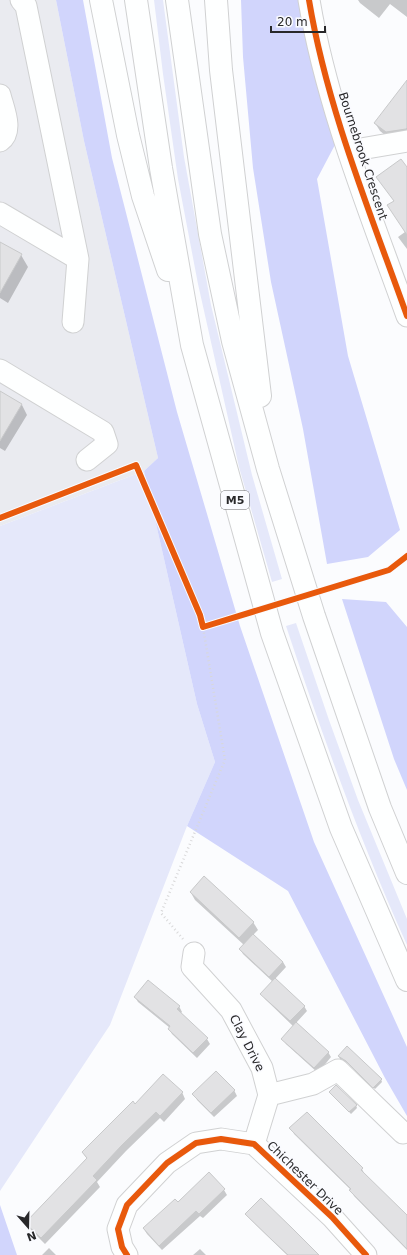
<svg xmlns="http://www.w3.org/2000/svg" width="407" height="1255" font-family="'DejaVu Sans',sans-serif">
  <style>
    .built { fill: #eaebf0 }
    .green { fill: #e5e8fa }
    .forest { fill: #d1d5fc }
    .shadow { fill: #0003 }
    .building { fill: #e2e2e4; stroke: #c8c9ca }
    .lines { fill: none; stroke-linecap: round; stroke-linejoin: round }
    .minor-casing { stroke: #d0d1d2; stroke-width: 23 }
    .highway-casing { stroke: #d0d1d2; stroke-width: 24 }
    .path { stroke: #d8d8d9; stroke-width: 2.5; stroke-dasharray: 1 3; stroke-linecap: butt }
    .minor { stroke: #feffff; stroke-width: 21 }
    .highway { stroke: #feffff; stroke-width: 22 }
    .cycleway-casing { stroke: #fafbff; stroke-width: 8 }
    .cycleway { stroke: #e8590c; stroke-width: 6 }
    .labels { text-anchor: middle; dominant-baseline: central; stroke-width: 3.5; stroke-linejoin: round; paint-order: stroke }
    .shield { fill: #fafbff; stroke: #67676a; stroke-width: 1 }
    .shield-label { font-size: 11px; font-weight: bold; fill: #28282a }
    .street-label { font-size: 12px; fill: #28282a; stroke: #fafbff }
  </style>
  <rect width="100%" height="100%" fill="#fbfcfe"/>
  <path class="built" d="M0 0H56L84 141 158 458 144 471 0 526Z"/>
  <path class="green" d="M154 0H163L184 157 211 305 252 475 282 579 272 582 239 467 198 284 178 179 163 74Z
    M144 471 197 704 215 762 187 826 110 1025 0 1191V526Z
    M296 623 329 720 358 800 407 919V945C360 841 322 734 286 626Z"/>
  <path class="forest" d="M56 0H83L112 158 177 412 240 626 314 842 407 1047V1116L385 1078 288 891 187 826 215 762 197 704 144 471 158 458 84 141Z
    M241 0H302L337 141 317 179 348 356 400 530 368 557 327 564 303 429 271 282 253 168 243 57Z
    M342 599 386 602 407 627V790L394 759Z
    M0 1205 17 1255H0Z"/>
  <path class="shadow" d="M358 0H407V17L390 4 379 18 360 3Z
    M407 82V137L391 140 380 131 375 123Z
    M407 169V249L398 237 405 232 395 201Z
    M0 243 21 255 28 267 8 303 0 298Z
    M0 392 22 405 27 415 5 451 0 448Z
    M191 893 253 922 258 930 253 935 283 962 286 967 275 979 304 1006 307 1011 296 1023 328 1052 331 1057 318 1073 286 1044 283 1039 294 1027 265 999 262 994 273 982 243 954 240 949 244 945 195 900Z
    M135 997 179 1006 182 1012 181 1013 207 1039 210 1044 197 1058 172 1034 169 1029 170 1028 138 1002Z
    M347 1048 381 1079 382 1082 375 1089 349 1064 340 1059 339 1057Z
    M234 1090 237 1096 214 1117 197 1100 194 1094Z
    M182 1092 185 1099 164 1122 160 1118 126 1151 97 1182 100 1187 45 1244 30 1229 26 1223 87 1159 83 1153 135 1105Z
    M335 1097 356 1105 357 1108 351 1114Z
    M307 1114 362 1169 365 1175 407 1217V1250L354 1196 351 1190 294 1134 291 1128Z
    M209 1174 224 1190 227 1195 203 1218 200 1216 162 1250 147 1234 144 1229 178 1203Z
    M247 1214 318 1255H287L250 1219Z
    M49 1248 56 1255H42Z
    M200 1249 206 1255H193Z"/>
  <path class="building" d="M407 80V128L406 129 386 132 374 123Z
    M401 159 407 167V235L387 205 394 201 376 177Z
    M0 242 22 254 0 293Z
    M0 391 22 404 0 441Z
    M204 876 254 922 239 938 190 892Z
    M253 934 283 962 269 977 239 949Z
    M275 978 305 1006 290 1021 260 994Z
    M148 980 180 1006 177 1009 208 1038 193 1053 168 1029 170 1026 134 997Z
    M296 1022 329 1052 314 1068 281 1039Z
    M347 1046 382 1079 373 1088 346 1061 338 1056Z
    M216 1071 235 1090 211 1113 192 1094Z
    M163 1074 183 1092 160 1116 156 1112 122 1145 93 1176 97 1180 41 1238 25 1223 87 1158 82 1152 133 1101 135 1104Z
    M336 1085 357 1105 349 1112 329 1092Z
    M307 1112 363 1168 361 1170 407 1215V1249L349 1190 351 1189 289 1128Z
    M209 1172 225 1189 199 1214 196 1211 159 1246 143 1228 175 1199 178 1202Z
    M261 1198 292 1228 319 1255H288L273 1241 245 1214Z"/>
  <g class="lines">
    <g class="minor-casing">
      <path id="minor" d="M21 0 26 6 78 259 73 322
        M309 0C327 108 370 212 407 316
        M0 95C3 108 14 131 0 141
        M349 151 407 141
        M0 213 78 259
        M0 370 103 432 107 444 87 460
        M194 953 192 967 231 1010 262 1068 269 1095 254 1144
        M269 1095 313 1084 338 1070 403 1133
        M127 1255 122 1247 118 1229 127 1205 167 1163 196 1143 221 1139 254 1144 332 1217 366 1255"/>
    </g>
    <g class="highway-casing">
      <path id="highway" d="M101 0 128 135 143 196 168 270
        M136 0 161 168 192 345 272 633 341 828 407 980
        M177 0 210 234 233 341 268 469 314 616 380 808 407 873
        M216 0 221 70 260 396"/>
    </g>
    <path class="path" d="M183 939 161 913 225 760 203 627"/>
    <use href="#minor" class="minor"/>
    <use href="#highway" class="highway"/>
    <g class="cycleway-casing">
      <path id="cycleway" d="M309 0C327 108 370 212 407 316
        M0 518 136 465 200 615 203 627 389 570 407 556
        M127 1255 122 1247 118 1229 127 1205 167 1163 196 1143 221 1139 254 1144 332 1217 366 1255"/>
    </g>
    <use href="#cycleway" class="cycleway"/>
  </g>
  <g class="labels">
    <rect class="shield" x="221" y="491" width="28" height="18" rx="3"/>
    <g class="shield-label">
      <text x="235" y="500">M5</text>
    </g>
    <g class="street-label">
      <text transform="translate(363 156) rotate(72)">Bournebrook Crescent</text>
      <text transform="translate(247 1043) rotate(63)">Clay Drive</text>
      <text transform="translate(305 1178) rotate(44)">Chichester Drive</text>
    </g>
  </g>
  <g transform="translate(28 1227) rotate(160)" stroke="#fafbff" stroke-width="3" paint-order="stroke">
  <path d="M0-3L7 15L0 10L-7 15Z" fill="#28282a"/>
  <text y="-6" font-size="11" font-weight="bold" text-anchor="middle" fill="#28282a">N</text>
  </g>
  <path d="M271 26v6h54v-6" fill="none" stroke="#28282a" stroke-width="2"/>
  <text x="277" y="26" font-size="12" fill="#28282a" stroke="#fafbff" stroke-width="3" paint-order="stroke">20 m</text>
</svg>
